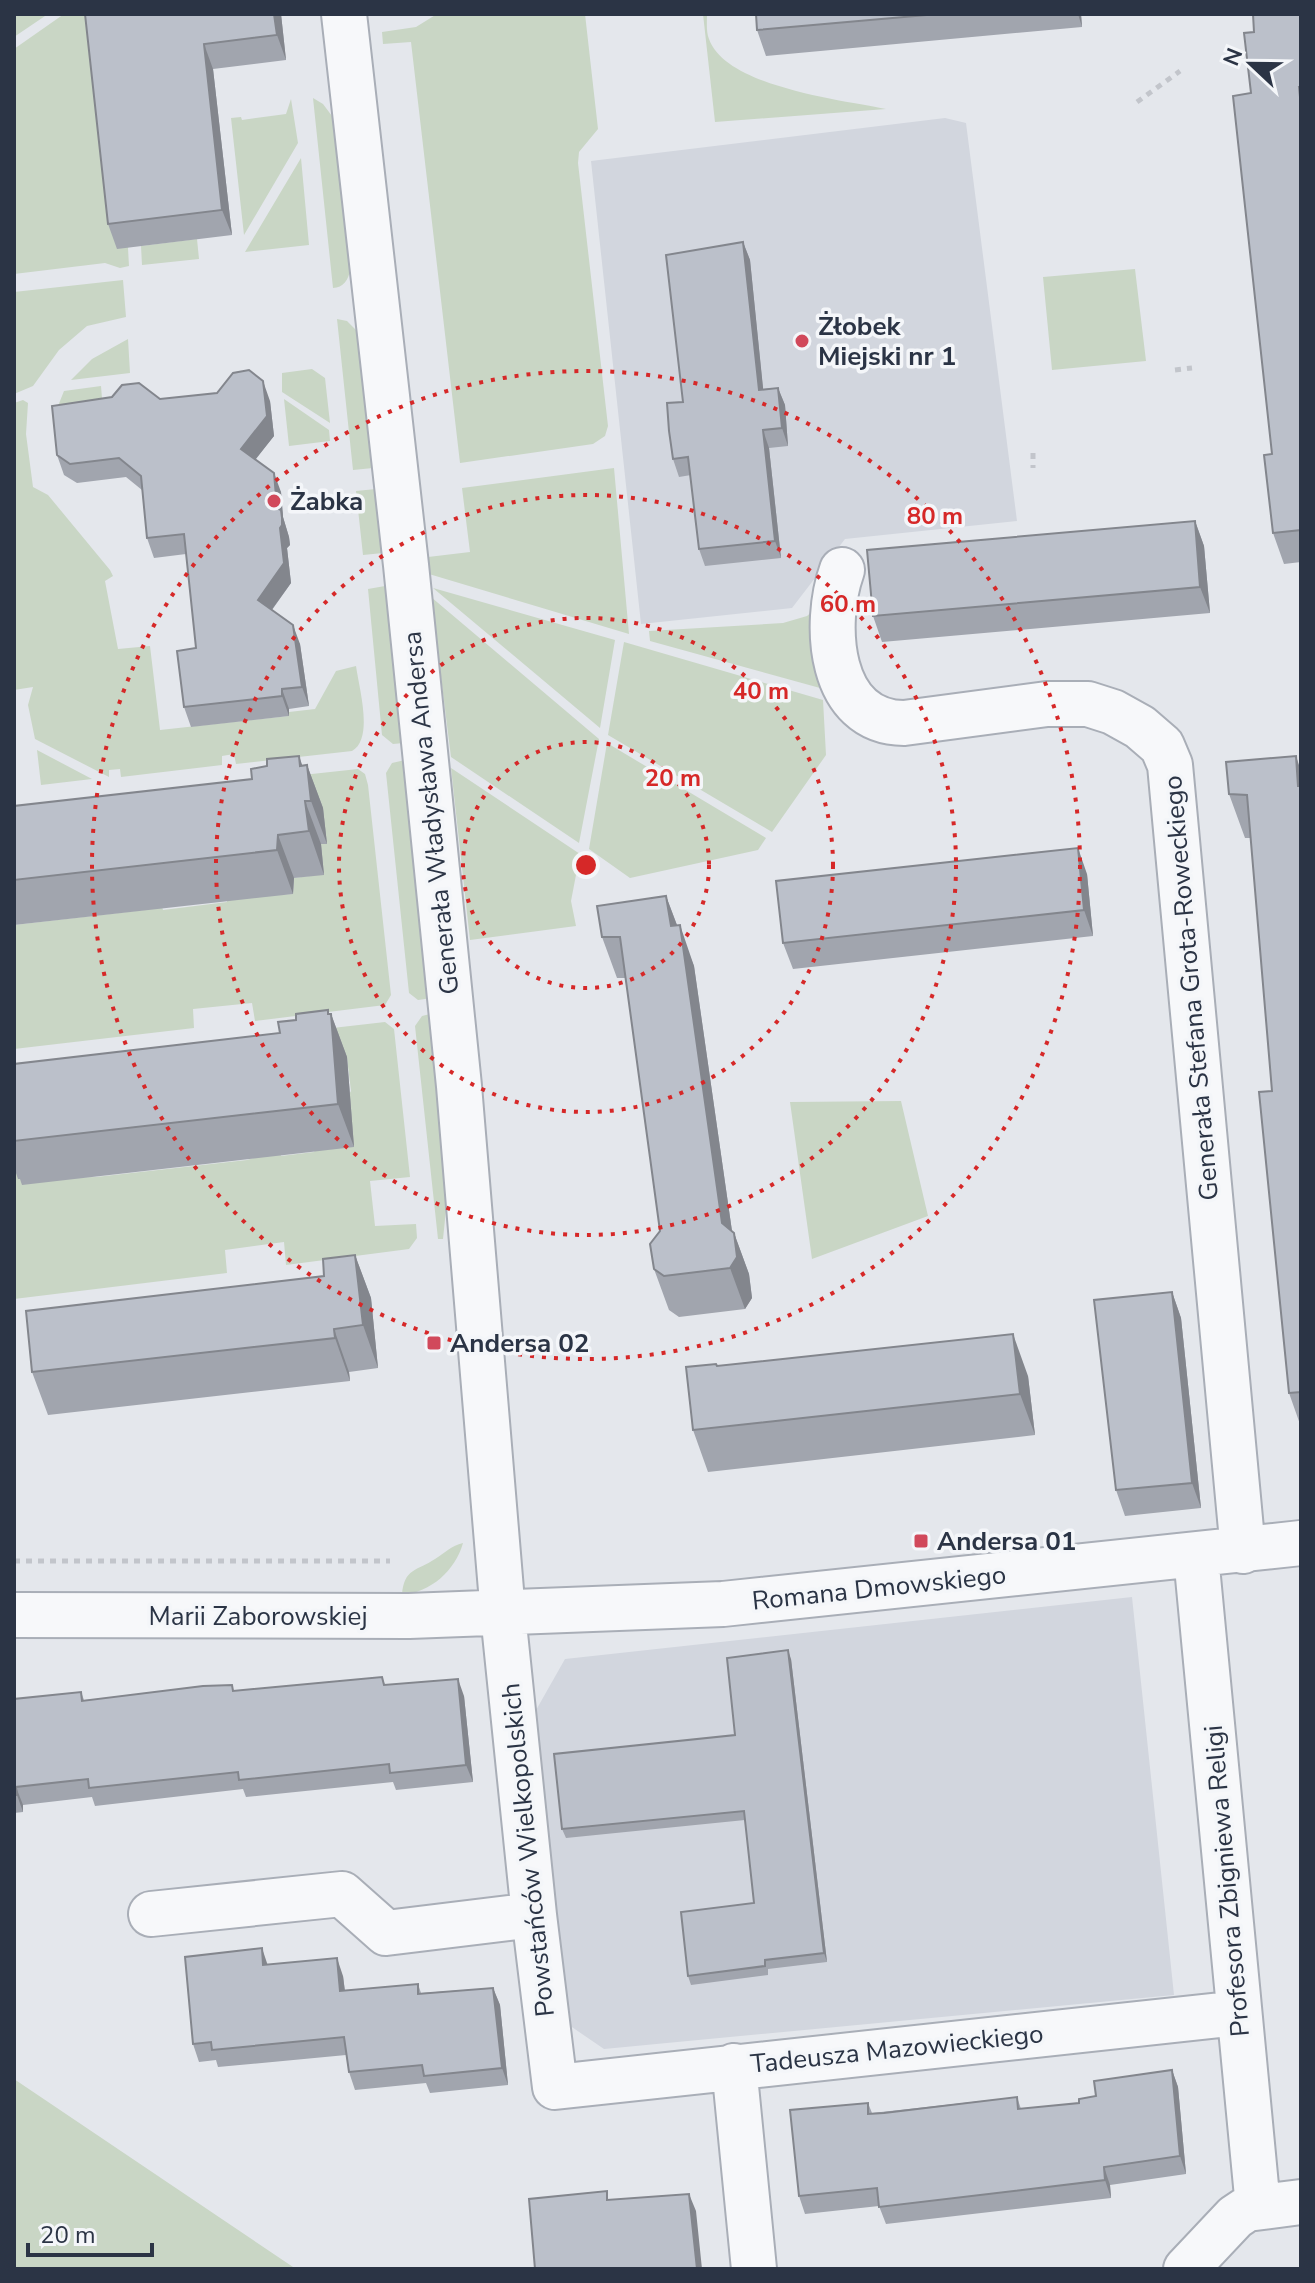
<svg xmlns="http://www.w3.org/2000/svg" width="1315" height="2283" font-family="'Nunito Sans',sans-serif">
  <style>
    .built { fill: #d2d6de }
    .green { fill: #c9d6c5 }
    .lines { fill: none; stroke-linecap: round; stroke-linejoin: round }
    .minor-casing { stroke: #a9aeb7; stroke-width: 48 }
    .path { stroke: #c2c5cb; stroke-width: 5; stroke-dasharray: 6 6; stroke-linecap: butt }
    .minor { stroke: #f7f8fa; stroke-width: 44 }
    .wall { fill: #a1a5ae }
    .shaded-wall { fill: #83868d }
    .building { fill: #bbc0ca; stroke: #83868d; stroke-width: 2 }
    .ring { fill: none; stroke: #d62828; stroke-width: 4; stroke-dasharray: 4 8 }
    .poi-dot { fill: #d1495b; stroke: #f4f6f9; stroke-width: 3 }
    .labels { text-anchor: middle; dominant-baseline: central; stroke-width: 7; stroke-linejoin: round; paint-order: stroke }
    .poi-label { font-size: 26px; font-weight: bold; fill: #2b3445; stroke: #f4f6f9; text-anchor: start }
    .street-label { font-size: 26px; fill: #2b3445; stroke: #f4f6f9 }
    .centre { fill: #d62828; stroke: #f4f6f9; stroke-width: 4 }
    .ring-label { font-size: 24px; text-anchor: middle; font-weight: bold; fill: #d62828; stroke: #f4f6f9; stroke-width: 7; stroke-linejoin: round; paint-order: stroke }
  </style>
  <rect width="100%" height="100%" fill="#e4e7ec"/>
  <path class="built" d="M945 118 966 123 1017 521 845 539 792 608 641 624 591 161Z
    M1132 1597 1174 1995 604 2049 566 2023 531 1719 565 1659Z"/>
  <path class="green" d="M14 14H48L14 37Z
    M64 14H203L128 248 129 266 120 268 105 263 14 274V49Z
    M437 14H585L598 129 579 152 578 163 608 426 605 436 593 444 460 463 411 42 383 44 382 32 416 27Z
    M703 14H707C707 22 706 32 709 39 726 87 842 100 886 109L715 122Z
    M313 98 323 104 332 116 350 270C349 279 343 288 333 288Z
    M291 99 298 143 244 235 231 118 241 117 242 120 286 114Z
    M301 158 309 245 245 252Z
    M197 239 199 259 142 265 141 246Z
    M1135 269 1146 361 1052 370 1043 277Z
    M123 280 126 317 87 326 59 350 33 386 14 394V292Z
    M337 319 347 321 357 331 373 468 353 470Z
    M128 339 130 373 71 380 92 359Z
    M312 369 325 378 330 423 282 392V373Z
    M101 386 103 411H56L64 391Z
    M284 399 329 430 330 441 289 446Z
    M23 400 28 403 26 434 33 487 48 495 110 570 113 576 105 581 118 649 150 646 160 730 289 716V712L315 709 336 671 356 666C359 688 374 739 352 751L236 764 234 754 222 756V765L121 777 120 769 109 770V777L35 739 28 705 33 687 14 690V403Z
    M614 468 629 634 429 574 428 557 470 552 462 488Z
    M376 489 383 553 363 555 356 491Z
    M385 586 404 743 393 744 382 735 368 589Z
    M433 588 615 640 600 728Z
    M431 597 599 739 579 843 451 757Z
    M815 609 820 688 650 641 649 631 783 623 807 616Z
    M624 642 823 700 826 755 772 832 608 735Z
    M607 743 766 838 758 850 630 878 589 849Z
    M37 750 92 779 41 785Z
    M405 760 432 998 418 1000 409 993 386 773 392 763Z
    M451 768 580 854 571 901 576 926 470 940Z
    M358 769 365 774 368 785 391 995 385 1005 255 1021 252 1003 193 1009 194 1028 14 1049V925L144 910 161 903 163 910 227 902V898L293 894 294 878 324 874 284 777Z
    M434 1013 450 1171 443 1239H438L415 1026 422 1016Z
    M385 1022 394 1029 410 1177 370 1181 375 1226 416 1224 417 1238 409 1249 286 1265 284 1242 225 1250 227 1273 14 1299V1134L22 1179 96 1177 247 1160 280 1150 281 1156 314 1152 351 1091 347 1058 315 1030Z
    M901 1101 928 1216 812 1259 790 1102Z
    M463 1543C455 1571 431 1592 402 1595 404 1568 417 1571 435 1559 446 1552 451 1546 463 1543Z
    M14 2079 296 2269H14Z"/>
  <g class="lines">
    <g class="minor-casing">
      <path id="minor" d="M344 14 406 565 459 1086 503 1614 534 1915 555 2087 1239 2013
        M842 570C823 623 828 723 904 723L1047 704H1088L1113 712 1140 727 1162 746 1170 765 1243 1551
        M1196 1556 1258 2207
        M14 1615 409 1616 723 1604 1301 1543
        M151 1914 342 1894 386 1933 534 1915
        M734 2066 754 2269
        M1186 2269 1235 2217 1247 2209 1301 2202"/>
    </g>
    <path class="path" d="M1137 102 1180 71
      M1175 370 1192 368
      M1033 453V468
      M14 1561H390"/>
    <use href="#minor" class="minor"/>
  </g>
  <path class="wall" d="M85 14H281L286 60 213 69 232 235 117 249 108 224Z
    M756 14H1081L1082 27 766 56 757 30Z
    M1301 14V562L1284 564 1273 533 1272 454 1251 93 1254 32Z
    M743 242 750 260 763 389 778 388 785 405 788 446 769 448 781 558 705 566 699 549 691 475 679 477 673 459 683 402Z
    M160 399 270 401 274 436 255 459 281 492 283 517 289 537 290 545 287 548 291 583 272 610 300 644 309 706 289 709V716L191 727 184 707 196 648 186 554 154 558 147 538 142 490 126 477 77 483 64 475 57 455Z
    M1195 521 1204 546 1210 613 882 642 873 616Z
    M303 765H307L323 808 327 844H321L324 875 294 878 293 894 14 925V806L252 779Z
    M1301 771V1427L1289 1393 1272 1091 1251 838H1245L1229 794Z
    M1087 874 1093 936 793 969 783 943Z
    M666 896 677 925 694 966 732 1231 734 1233 749 1274 752 1298 745 1309 679 1317 669 1310 654 1269 660 1231 626 978H617L602 937Z
    M328 1010 329 1014H331L347 1057 354 1147 22 1185 20 1179H18L14 1167V1064L280 1033 296 1020Z
    M355 1255 371 1298 378 1368 349 1372 350 1381 48 1415 32 1372 324 1276Z
    M1172 1292 1181 1318 1201 1508 1125 1516 1116 1490Z
    M717 1366 1028 1376 1035 1435 708 1472 693 1430Z
    M791 1659 827 1962 768 1969V1975L691 1985 688 1976 754 1903 745 1820 566 1838 562 1829 735 1735Z
    M382 1677 385 1685 464 1696 473 1782 396 1790 393 1782 246 1797 243 1789 95 1806 92 1797 23 1805V1812L14 1813V1699L81 1692 84 1700 234 1691Z
    M268 1965 343 1976 345 1991 418 1984 421 1993 493 1988 500 2005 508 2085 430 2093 426 2083 355 2090 349 2072 346 2055 218 2067 216 2060 199 2062 193 2044Z
    M1172 2070 1178 2087 1186 2174 1110 2185 1111 2198 886 2224 879 2206 805 2214 799 2196 868 2103 872 2113 1017 2097 1021 2109 1079 2103Z"/>
  <path class="shaded-wall" d="M274 14H281L286 60 277 35Z
    M1078 14H1081L1082 27Z
    M204 44 213 69 232 235 222 210Z
    M743 242 750 260 765 407 759 390Z
    M263 381 270 401 274 436 248 469 241 449Z
    M778 388 785 405 788 446 782 428Z
    M763 430 769 448 781 558 775 541Z
    M274 473 281 492 283 517 289 537 290 545 287 548 291 583 265 619 258 600 277 508Z
    M1195 521 1204 546 1210 613 1200 587Z
    M293 625 300 644 309 706 302 687Z
    M282 689 289 709V716L282 696Z
    M299 756 309 784 307 765 323 808 327 844 311 801 300 766Z
    M1296 756 1301 771V793L1298 786Z
    M305 801 321 844 324 875 309 831Z
    M278 835 294 878 293 894 277 850Z
    M1078 848 1087 874 1093 936 1084 910Z
    M666 896 681 936 680 925 694 966 736 1259 734 1233 749 1274 752 1298 745 1309 730 1268Z
    M328 1010 332 1022 331 1014 347 1057 354 1147 338 1104Z
    M355 1255 371 1298 378 1368 363 1325Z
    M1172 1292 1181 1318 1201 1508 1192 1483Z
    M334 1329 349 1372 350 1381 335 1338Z
    M1013 1334 1028 1376 1035 1435 1020 1394Z
    M788 1650 791 1659 827 1962 824 1953Z
    M458 1679 464 1696 473 1782 466 1765Z
    M16 1787 23 1805V1812L17 1795Z
    M262 1948 268 1966 263 1965Z
    M337 1958 343 1976 347 2009 340 1991Z
    M493 1988 500 2005 508 2085 502 2068Z
    M1172 2070 1178 2087 1186 2174 1180 2156Z
    M1104 2167 1110 2185 1111 2198 1105 2180Z
    M689 2194 696 2211 702 2269H697Z"/>
  <path class="building" d="M85 14H274L277 35 204 44 222 210 108 224Z
    M756 14H938L757 30Z
    M1253 14H1301V87H1299L1301 107V530L1273 533 1264 455 1272 454 1233 96 1251 93 1244 33 1254 32Z
    M743 242 759 390 778 388 782 428 763 430 775 541 699 549 688 457 673 459 669 431 667 403 683 402 666 255Z
    M249 370 263 381 267 416 241 449 274 473 277 508 281 510 282 518V525L280 528 284 563 258 600 293 625 302 687 282 689V696L184 707 177 651 196 648 184 534 147 538 141 476 119 458 70 464 57 455 52 406 112 397 122 385 139 383 160 399 217 393 233 373Z
    M1195 521 1200 587 873 616 867 550Z
    M299 756 300 766 307 765 311 801H305L309 831 278 835 277 850 14 880V806L252 779 251 769 267 766V759Z
    M1296 756 1298 786H1301V1392L1289 1393 1259 1092 1272 1091 1247 795 1229 794 1226 762Z
    M1078 848 1084 910 783 943 776 881Z
    M666 896 671 926 680 925 722 1223 734 1233 737 1257 730 1268 664 1276 654 1269 650 1244 660 1231 620 937H602L597 906Z
    M328 1010V1014H331L338 1104 14 1141V1064L280 1033 278 1022 296 1020V1014Z
    M355 1255 363 1325 334 1329 335 1338 32 1372 26 1311 324 1276 323 1259Z
    M1172 1292 1192 1483 1116 1490 1094 1300Z
    M1013 1334 1020 1394 693 1430 686 1367 716 1364 717 1366Z
    M788 1650 824 1953 765 1960V1966L688 1976 681 1912 754 1903 744 1811 562 1829 554 1754 735 1735 727 1658Z
    M382 1677 384 1685 458 1679 466 1765 390 1773 389 1764 239 1780 238 1772 89 1788 88 1779 16 1787 17 1795H14V1699L81 1692 82 1701 203 1686 232 1685 233 1691Z
    M262 1948 263 1965 337 1958 340 1991 418 1984V1994L493 1988 502 2068 424 2076 422 2065 349 2072 344 2037 212 2050 211 2042 193 2044 185 1957Z
    M1172 2070 1180 2156 1104 2167 1105 2180 879 2207 877 2188 799 2196 790 2110 868 2103V2114L884 2113 1017 2097 1018 2109 1079 2103V2099L1096 2096 1094 2081Z
    M607 2191V2200L689 2194 697 2269H535L529 2199Z"/>
  <g class="ring">
    <circle cx="586" cy="865" r="123"/>
    <circle cx="586" cy="865" r="247"/>
    <circle cx="586" cy="865" r="370"/>
    <circle cx="586" cy="865" r="494"/>
  </g>
  <g class="poi-dot">
    <circle cx="802" cy="341" r="8"/>
    <circle cx="274" cy="501" r="8"/>
    <rect x="426" y="1335" width="16" height="16" rx="4"/>
    <rect x="913" y="1533" width="16" height="16" rx="4"/>
  </g>
  <g class="labels">
    <g class="poi-label">
      <text x="818" y="326">Żłobek<tspan x="818" dy="30">Miejski nr 1</tspan></text>
      <text x="290" y="501">Żabka</text>
      <text x="450" y="1343">Andersa 02</text>
      <text x="937" y="1541">Andersa 01</text>
    </g>
    <g class="street-label">
      <text transform="translate(431 813) rotate(-96)">Generała Władysława Andersa</text>
      <text transform="translate(1191 988) rotate(-95)">Generała Stefana Grota-Roweckiego</text>
      <text transform="translate(879 1588) rotate(-6)">Romana Dmowskiego</text>
      <text x="258" y="1616">Marii Zaborowskiej</text>
      <text transform="translate(528 1850) rotate(-96)">Powstańców Wielkopolskich</text>
      <text transform="translate(1227 1881) rotate(-95)">Profesora Zbigniewa Religi</text>
      <text transform="translate(897 2049) rotate(-6)">Tadeusza Mazowieckiego</text>
    </g>
  </g>
  <circle cx="586" cy="865" r="12" class="centre"/>
  <g class="ring-label">
    <text x="935" y="524">80 m</text>
    <text x="848" y="612">60 m</text>
    <text x="761" y="699">40 m</text>
    <text x="673" y="786">20 m</text>
  </g>
  <rect width="1315" height="2283" fill="none" stroke="#2b3445" stroke-width="32"/>
  <g transform="translate(1251 64) rotate(292)" stroke="#f4f6f9" stroke-width="6" paint-order="stroke">
  <path d="M0-6L14 30L0 20L-14 30Z" fill="#2b3445"/>
  <text y="-12" font-size="22" font-weight="bold" text-anchor="middle" fill="#2b3445">N</text>
  </g>
  <path d="M28 2243v12h124v-12" fill="none" stroke="#2b3445" stroke-width="4"/>
  <text x="40" y="2243" font-size="24" fill="#2b3445" stroke="#f4f6f9" stroke-width="6" paint-order="stroke">20 m</text>
</svg>
